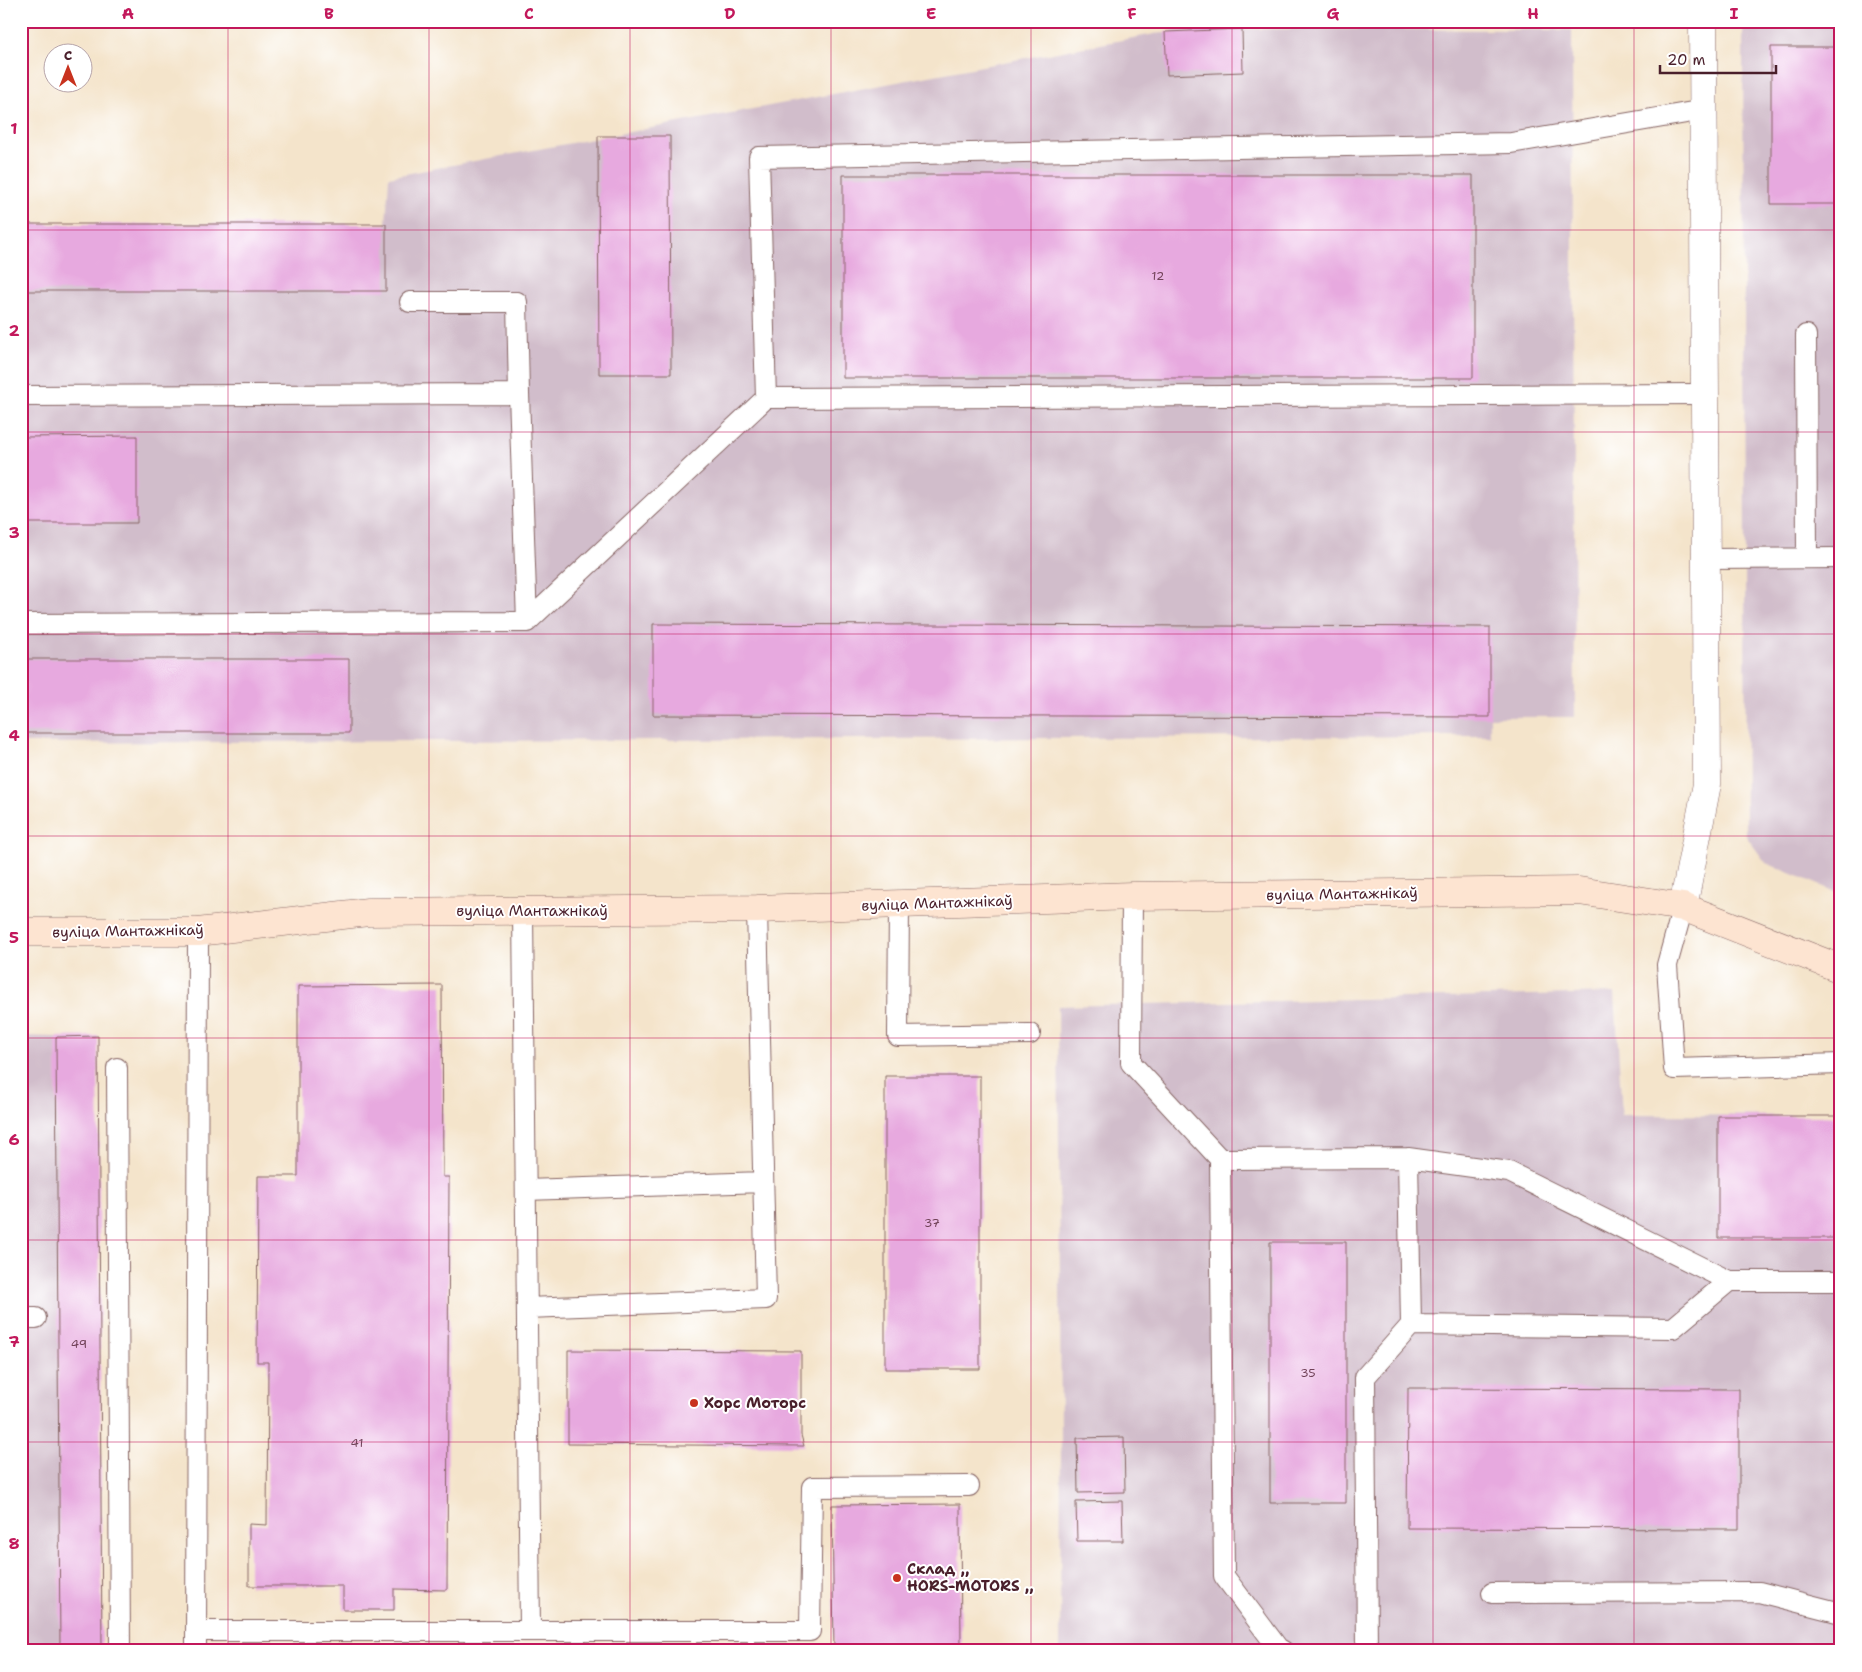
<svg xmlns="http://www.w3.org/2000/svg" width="1862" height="1672" font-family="'Shantell Sans',sans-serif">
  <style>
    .industrial { fill: #d1bdcb }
    .building { fill: #e7a9df }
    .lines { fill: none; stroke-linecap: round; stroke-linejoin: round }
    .lane-casing { stroke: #866463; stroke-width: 22 }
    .street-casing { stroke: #866463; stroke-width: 29 }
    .secondary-casing { stroke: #866463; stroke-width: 29 }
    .lane { stroke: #fff; stroke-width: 20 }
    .street { stroke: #fff; stroke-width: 28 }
    .secondary { stroke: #fde4d1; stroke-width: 28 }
    .grid { fill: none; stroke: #c2185b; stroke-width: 1; stroke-opacity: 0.55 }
    .poi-dot { fill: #c8321e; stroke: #fff; stroke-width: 2 }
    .labels { text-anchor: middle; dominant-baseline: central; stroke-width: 4; stroke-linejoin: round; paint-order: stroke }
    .number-label { font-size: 12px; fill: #714258 }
    .street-label { font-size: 15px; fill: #4a1f2b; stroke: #fff }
    .poi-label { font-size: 15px; font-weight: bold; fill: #4a1f2b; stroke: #fff; text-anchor: start }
    .neatline { fill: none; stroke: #c2185b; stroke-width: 2 }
    .grid-label { font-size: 16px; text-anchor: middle; font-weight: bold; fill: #c2185b }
  </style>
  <rect width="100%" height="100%" fill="#fff"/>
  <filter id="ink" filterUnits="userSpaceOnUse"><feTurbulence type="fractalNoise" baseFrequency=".02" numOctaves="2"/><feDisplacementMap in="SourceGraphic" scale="10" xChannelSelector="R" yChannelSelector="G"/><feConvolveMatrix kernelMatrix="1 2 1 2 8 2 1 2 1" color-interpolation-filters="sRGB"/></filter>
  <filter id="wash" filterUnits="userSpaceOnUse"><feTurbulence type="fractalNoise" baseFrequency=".0096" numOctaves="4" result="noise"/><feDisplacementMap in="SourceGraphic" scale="20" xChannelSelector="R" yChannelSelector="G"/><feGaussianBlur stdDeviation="1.12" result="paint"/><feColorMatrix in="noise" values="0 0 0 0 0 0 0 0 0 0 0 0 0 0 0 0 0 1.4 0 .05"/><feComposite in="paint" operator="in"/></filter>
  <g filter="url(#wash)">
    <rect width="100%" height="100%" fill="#f4e4cb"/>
    <path class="industrial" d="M1754 21H1841V894L1766 863 1746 836 1743 32Z
      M1242 29 1572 30 1575 717H1490V736L21 743V224H386L389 177 1165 32Z
      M1615 993 1622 1115 1841 1116V1651H1060L1061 1435 1058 1006Z
      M21 1036 56 1037 60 1651H21Z"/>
    <g id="blocks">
      <path class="building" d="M1242 29 1243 72 1167 75 1165 32Z
        M1771 47H1841V204H1771Z
        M598 136H670L671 374H599Z
        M843 175H1473V378H843Z
        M21 224H386V291H21Z
        M137 436V523H21V437Z
        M653 624 1490 627V717L653 715Z
        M21 659H349V733H21Z
        M442 985 443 1177H449L447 1590 394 1589V1610H343V1586H249V1524L267 1525 268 1362H257L258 1176H298V986Z
        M98 1036 102 1651H60L56 1037Z
        M885 1076H980V1369H885Z
        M1718 1116H1841V1238H1718Z
        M1270 1242H1346V1503H1270Z
        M568 1350 801 1351V1435L804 1446 568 1444Z
        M1408 1388 1739 1389V1529L1407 1528Z
        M1124 1437 1125 1492 1078 1493 1077 1438Z
        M1122 1501 1123 1541H1077L1076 1502Z
        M960 1504 961 1651H834L832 1505Z"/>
    </g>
  </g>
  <g filter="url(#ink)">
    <use href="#blocks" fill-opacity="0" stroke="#866463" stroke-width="1"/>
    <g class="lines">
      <g class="lane-casing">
        <path id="lane" d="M410 302H517L519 394
          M1806 335 1807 558
          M21 396 519 394 527 622
          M766 398 759 157 1511 143 1704 110
          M1706 559 1841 558
          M21 624 527 622 766 398 1705 394
          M1132 896 1131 1063 1220 1159
          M899 905 898 1036 1030 1034
          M1683 907 1667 965 1674 1069 1841 1064
          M117 1068 120 1651
          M1408 1158 1411 1325
          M526 1190 763 1182
          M527 1308 766 1299 757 909
          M21 1318H36
          M1492 1593 1759 1592 1841 1613
          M196 1631H530L523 911
          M530 1631H810L812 1487 969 1486
          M196 1651 198 932
          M1283 1651 1278 1648 1224 1576 1220 1159 1408 1158 1509 1172 1729 1281H1841
          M1367 1651 1365 1377 1411 1325 1673 1328 1729 1281"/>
      </g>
      <g class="street-casing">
        <path id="street" d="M1683 907 1707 784 1703 21"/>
      </g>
      <g class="secondary-casing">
        <path id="secondary" d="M21 932H198L368 912 757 909 1132 896 1579 891 1683 907 1841 969"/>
      </g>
      <use href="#lane" class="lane"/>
      <use href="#street" class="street"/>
      <use href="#secondary" class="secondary"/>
    </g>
  </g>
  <path class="grid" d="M228 21V1651M429 21V1651M630 21V1651M831 21V1651M1031 21V1651M1232 21V1651M1433 21V1651M1634 21V1651M21 230H1841M21 432H1841M21 634H1841M21 836H1841M21 1038H1841M21 1240H1841M21 1442H1841"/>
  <g class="poi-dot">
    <circle cx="694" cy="1403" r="5"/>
    <circle cx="897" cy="1578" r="5"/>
  </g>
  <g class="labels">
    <g class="number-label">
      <text x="1158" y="276">12</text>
      <text x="932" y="1223">37</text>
      <text x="79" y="1344">49</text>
      <text x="1308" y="1373">35</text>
      <text x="357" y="1443">41</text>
    </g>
    <g class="street-label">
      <text transform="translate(1342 894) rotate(-1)">вуліца Мантажнікаў</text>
      <text transform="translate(937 903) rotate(-2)">вуліца Мантажнікаў</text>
      <text x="532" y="911">вуліца Мантажнікаў</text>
      <text transform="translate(128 931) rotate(-1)">вуліца Мантажнікаў</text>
    </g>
    <g class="poi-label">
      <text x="704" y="1403">Хорс Моторс</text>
      <text x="907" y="1569">Склад ,,<tspan x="907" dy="17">HORS-MOTORS ,,</tspan></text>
    </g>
  </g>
  <rect width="1862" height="1672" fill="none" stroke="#fff" stroke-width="55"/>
  <g transform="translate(68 68)"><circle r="24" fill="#ffffff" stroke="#b7a5aa"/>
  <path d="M0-4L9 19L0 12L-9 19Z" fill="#c8321e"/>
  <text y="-8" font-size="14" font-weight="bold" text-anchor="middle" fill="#4a1f2b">С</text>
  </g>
  <path d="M1660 65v8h116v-8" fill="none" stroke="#4a1f2b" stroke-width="2.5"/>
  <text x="1667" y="65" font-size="15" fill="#4a1f2b" stroke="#ffffff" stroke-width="4" paint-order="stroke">20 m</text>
  <rect x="28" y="28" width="1806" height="1616" class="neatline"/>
  <g class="grid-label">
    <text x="128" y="19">A</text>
    <text x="329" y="19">B</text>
    <text x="529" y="19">C</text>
    <text x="730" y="19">D</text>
    <text x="931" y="19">E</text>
    <text x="1132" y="19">F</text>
    <text x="1333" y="19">G</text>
    <text x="1533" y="19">H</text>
    <text x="1734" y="19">I</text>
    <text x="14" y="134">1</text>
    <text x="14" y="336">2</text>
    <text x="14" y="538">3</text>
    <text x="14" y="741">4</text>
    <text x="14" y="943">5</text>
    <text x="14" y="1145">6</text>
    <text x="14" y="1347">7</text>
    <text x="14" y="1549">8</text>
  </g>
</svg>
